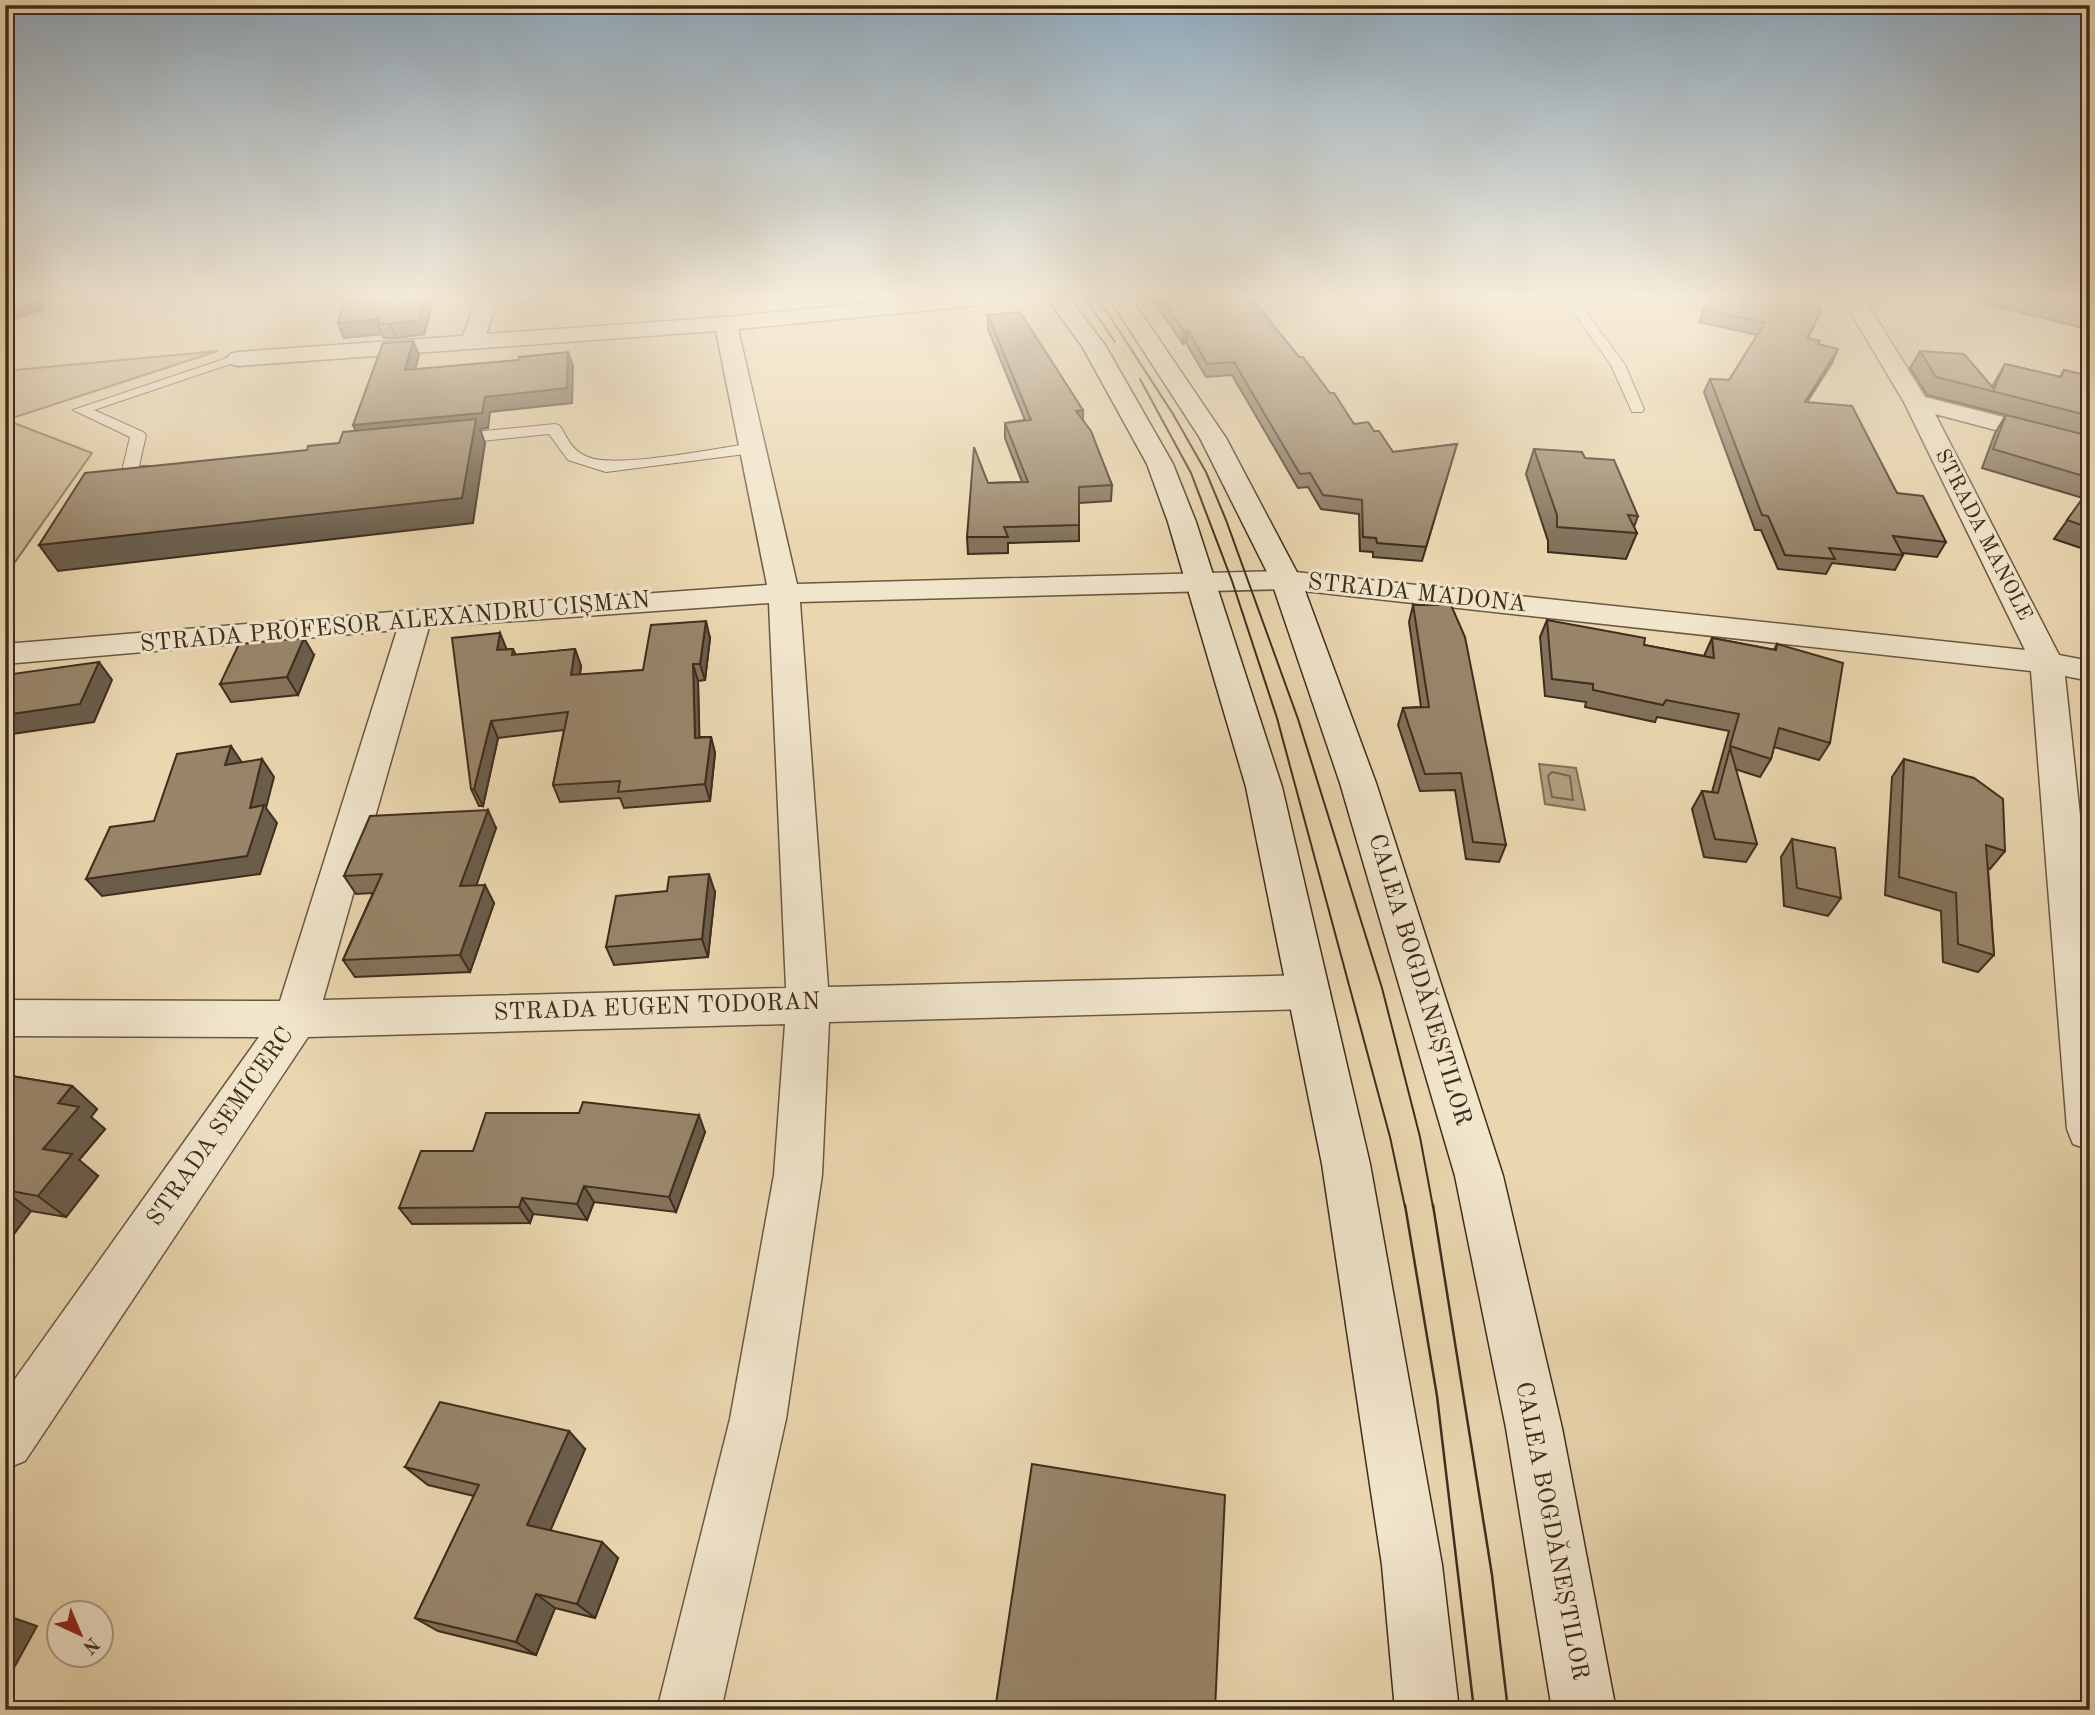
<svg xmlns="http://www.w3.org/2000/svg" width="2095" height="1715" font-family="'Old Standard TT',serif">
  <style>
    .green { fill: #cdba97; stroke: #86745a; stroke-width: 2 }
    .water { fill: #b09d7e; stroke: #837058; stroke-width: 2 }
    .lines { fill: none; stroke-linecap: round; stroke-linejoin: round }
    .shore { stroke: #78654e; stroke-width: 2 }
    .lane-casing { stroke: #6a5842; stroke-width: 2 }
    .street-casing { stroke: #6a5842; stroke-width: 3 }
    .secondary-casing { stroke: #3f2d1e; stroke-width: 3 }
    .lane { fill: #f1e5cc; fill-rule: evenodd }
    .street { fill: #f1e5cc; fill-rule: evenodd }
    .secondary { fill: #f1e5cc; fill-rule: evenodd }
    .tram-far1 { stroke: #3f2d1e; stroke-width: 2 }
    .tram { stroke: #3f2d1e; stroke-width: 2.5 }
    .wall { fill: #83725b; stroke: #3f2d1e; stroke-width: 2 }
    .shaded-wall { fill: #6a5d4a; stroke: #3f2d1e; stroke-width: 2 }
    .building { fill: #98856a; stroke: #3f2d1e; stroke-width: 2 }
    .labels { text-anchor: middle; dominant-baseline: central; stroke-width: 6; stroke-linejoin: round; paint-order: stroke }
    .far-street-label { font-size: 21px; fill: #3f2d1e; stroke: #f1e5cc }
    .street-label { font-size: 24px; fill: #3f2d1e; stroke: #f1e5cc }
  </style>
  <rect width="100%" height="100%" fill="#ead7b0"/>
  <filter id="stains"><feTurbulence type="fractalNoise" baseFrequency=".00286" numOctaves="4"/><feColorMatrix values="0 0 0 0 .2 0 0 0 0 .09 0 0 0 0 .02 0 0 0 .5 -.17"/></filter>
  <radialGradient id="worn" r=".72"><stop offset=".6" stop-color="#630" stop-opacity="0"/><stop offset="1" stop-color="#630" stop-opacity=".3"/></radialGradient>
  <path class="green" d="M218 351 6 420 92 453 5 576V371Z"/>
  <path class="water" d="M1539 764 1576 768 1585 810 1545 804Z"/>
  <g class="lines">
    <path class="shore" d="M1552 772 1570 776 1573 800 1552 797 1548 776Z"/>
    <g class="lane-casing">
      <path id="lane" d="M1563 298H1576L1625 365 1644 409 1642 412H1632L1611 365Z
        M233 356 245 359 94 410 143 432 146 435 139 466H164V472L124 474 122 471 130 437 73 410Z
        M555 424 560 426C568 439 572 451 588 457 615 469 719 448 753 443L761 448 753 453 606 472 568 460 549 434 454 444 446 439 454 434Z"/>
    </g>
    <g class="street-casing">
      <path id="street" d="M477 298H499L486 334 726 317 921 298H1003L992 304 738 329 797 584 1286 571 2025 650 1904 402 1842 298H1864L1925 397 2090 439V455L1935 414 2059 655 2090 661V681L2065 676 2090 909V1150L2073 1144 2067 1129 2031 671 1286 589 800 602 828 987 1309 975 1324 980 1330 992 1324 1004 1309 1009 829 1022 822 1175 786 1419 721 1710H657L730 1419 774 1175 785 1024 308 1037 25 1461 5 1469V1393L259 1037 5 1036V1000L280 1001 397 630 5 664V644L416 610 767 585 716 331 238 366 230 364 226 359 230 354 238 352 463 336ZM769 603 786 988 323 1000 429 627Z"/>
    </g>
    <g class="secondary-casing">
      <path id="secondary" d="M1047 298H1069L1105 345 1173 464 1196 522 1282 787 1370 1164 1442 1565 1459 1710H1395L1382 1565 1322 1164 1246 787 1168 522 1147 464 1082 346Z
        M1109 298H1131L1226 438 1301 580 1376 783 1503 1176 1562 1428 1616 1710H1552L1506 1428 1455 1176 1340 783 1271 580 1200 438Z"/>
    </g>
    <use href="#lane" class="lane"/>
    <use href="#street" class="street"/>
    <use href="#secondary" class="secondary"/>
    <path class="tram-far1" d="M1085 298 1115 342
      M1098 298 1173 414 1206 472 1226 520 1298 719 1382 988 1420 1137 1433 1207
      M1140 379 1191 473 1232 581 1277 718 1390 1137 1405 1207"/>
    <path class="tram" d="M1405 1205 1437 1396 1474 1710
      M1433 1205 1492 1575 1508 1710"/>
  </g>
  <path class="wall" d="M345 298H434L424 334 396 338H384L382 334 344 338 338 323Z
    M1154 298H1251L1354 424 1374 431 1393 452 1457 444 1422 561 1373 557V552L1360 551 1359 514 1321 509 1308 487 1298 488 1232 375 1206 377 1186 343 1183 344 1154 302Z
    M1965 298H2090V330Z
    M1704 309 1815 325 1808 338 1819 345 1832 363 1807 402 1946 542 1937 557 1902 553 1903 555 1895 570 1832 563 1826 574 1778 569 1761 530H1755L1704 392 1710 379 1729 380 1757 335 1699 322Z
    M988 315 1083 420 1112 485 1111 501 1079 503V541L1008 543V553L968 554 967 537 988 483 1022 482 1005 438V423L1025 420 988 329Z
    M1920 351 1992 387 2005 364 2060 377 2064 370 2090 376V551L2054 539 2083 498 1982 468 1995 433 2006 415 1927 395 1910 368Z
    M1534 449 1585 458 1638 516 1634 527 1637 533 1626 559 1548 552V541L1526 474Z
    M1413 605 1506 845 1499 862 1466 859 1455 790 1420 791 1398 725 1403 708 1421 707 1409 622Z
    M1547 620 1644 645 1704 656 1712 638 1774 650 1777 644 1830 743 1819 760 1774 747 1771 759 1760 777 1735 769 1757 844 1746 862 1704 857 1692 809 1702 791 1712 792 1729 731 1657 717 1655 722 1585 707 1586 702 1545 696 1540 637Z
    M710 638 705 680 698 681 699 737H711L715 753 710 801 624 808 620 798 560 802 553 785 564 730 498 738 483 806H479L471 789 507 649H513L516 655 575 649 581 666 580 675 643 670Z
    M314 655 298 695 231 702 220 684Z
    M1904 759 2005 851 1990 869 1988 868 1994 955 1978 972 1943 962 1941 911 1885 895 1892 777Z
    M496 828 476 885 494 903 470 972 355 977 343 960 373 893 356 894 344 876Z
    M1792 839 1841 898 1828 916 1784 906 1781 857Z
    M715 892 708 957 614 965 606 947Z
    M5 1075 72 1086 97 1109 91 1117 105 1129 79 1160 98 1176 66 1217 31 1211 5 1246Z
    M705 1132 676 1212 594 1202 587 1220 533 1214 530 1223 412 1224 399 1208 473 1151Z
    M585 1449 550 1530 618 1558 595 1618 555 1608 536 1655 438 1631 415 1618 474 1496 428 1485 405 1467Z"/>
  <path class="shaded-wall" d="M5 298H36L43 309 5 322Z
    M425 298H434L424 334 396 338 390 324Z
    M379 319 378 324 382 334 344 338 338 323Z
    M1188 330 1186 343 1183 344 1184 331Z
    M413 341 419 355 411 385 405 370Z
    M1838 349 1832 363 1798 416 1805 402Z
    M568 352 573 366 572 403 490 412 488 428 480 429 485 443 473 523 58 571 39 545 360 441 353 425 485 397Z
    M1083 410V426L1076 411Z
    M706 621 710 638 705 680 700 664Z
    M500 633 507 650H497Z
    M304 638 314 655 298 695 287 677Z
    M575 649 581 666 577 692 571 675Z
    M99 662 112 680 94 722 5 735V715Z
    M693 664 698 681 700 755 695 738Z
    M491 721 498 738 483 806 474 789Z
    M711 737 715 753 710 801 705 784Z
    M231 746 243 764 225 765Z
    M262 759 274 777 266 808 277 823 260 874 102 896 86 879 250 808Z
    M488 810 496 828 470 904 460 886Z
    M709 874 715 892 708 957 702 939Z
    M485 885 494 903 470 972 460 955Z
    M72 1086 97 1109 91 1117 105 1129 79 1160 98 1176 66 1217 38 1196 43 1149 58 1103Z
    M699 1115 705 1132 676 1212 669 1197Z
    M584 1186 594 1202 587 1220 577 1204Z
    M5 1191 31 1211 5 1246Z
    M522 1198 533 1214 530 1223 519 1207Z
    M569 1431 585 1449 546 1541 527 1525Z
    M602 1542 618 1558 595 1618 577 1604Z
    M536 1594 555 1608 536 1655 516 1642Z
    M5 1615 37 1626 5 1684Z
    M5 1701 34 1709 5 1710Z"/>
  <path class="building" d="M345 298H425L419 320 390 324H378L379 319 338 323Z
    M1161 298H1251L1299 357H1303L1330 393H1334L1354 424 1368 422 1374 431H1379L1393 452 1457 444 1426 547 1377 543 1376 538 1363 537 1362 500 1323 495 1310 473 1300 474 1234 362 1207 364 1188 330 1184 331Z
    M1713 298H1816L1821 312 1807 338 1820 341 1818 344 1838 349 1805 402 1852 406 1897 493 1923 496 1946 542 1893 536 1903 555 1829 548 1835 559 1785 555 1768 516 1762 515 1710 379 1729 380 1765 323 1704 309Z
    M2041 298H2090V310Z
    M1020 312 1083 410 1076 411 1091 431 1112 485 1079 487V525L1004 527 1008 537H967L974 447 988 483 1028 482 1005 423 1031 420 988 315Z
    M413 341 405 370 518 360 519 357 568 352 567 388 485 397 482 413 353 425 383 343Z
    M1920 351 1964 354 1994 389 2005 364 2061 377 2064 370 2090 376V416L1936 377Z
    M2006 415 2090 436V478L1993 449Z
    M476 419 462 498 39 545 85 473 307 450 308 446 339 443 343 432Z
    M1534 449 1582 452 1585 458 1614 460 1638 516 1628 515 1637 533 1557 527V515Z
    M2090 488V528L2067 520Z
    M1413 605H1451L1465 637 1506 845 1473 842 1461 773 1425 774 1403 708 1429 707Z
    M1547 620 1645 638 1644 645 1714 658 1712 638 1776 650 1777 644 1843 663 1830 743 1779 728 1771 759 1730 746 1739 714 1666 700 1663 705 1593 690V684L1552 679Z
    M706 621 700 664H693L695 738 711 737 705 784 618 792 620 781 553 785 568 712 491 721 474 789H471L452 638 500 633 497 650 513 649 512 655 575 649 571 675 643 670 651 625Z
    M304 638 287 677 220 684 239 644Z
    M99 662 80 704 5 715V675Z
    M231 746 225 765 262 759 250 808 264 805 247 856 86 879 110 827 154 821 177 754Z
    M1730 748 1757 844 1715 839 1702 791 1718 793Z
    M1904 759 1974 778 2003 799 2005 851 1986 845 1994 955 1958 944 1956 893 1899 877Z
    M488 810 460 886 485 885 460 955 343 960 382 874 344 876 370 816Z
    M1792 839 1835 848 1841 898 1797 888Z
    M709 874 702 939 606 947 616 896 667 891 669 877Z
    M5 1075 72 1086 58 1103 79 1107 43 1149 72 1154 38 1196 5 1190Z
    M583 1102 699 1115 669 1197 584 1186 577 1204 522 1198 519 1207 399 1208 421 1151H473L486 1113H579Z
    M440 1402 569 1431 527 1525 602 1542 577 1604 536 1594 516 1642 415 1618 479 1485 405 1467Z
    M1032 1464 1225 1495 1215 1710H995Z"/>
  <linearGradient id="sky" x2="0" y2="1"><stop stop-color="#91abbe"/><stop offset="0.55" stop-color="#f6eddb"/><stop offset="1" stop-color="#f6eddb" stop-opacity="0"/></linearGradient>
  <rect width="2095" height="539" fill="url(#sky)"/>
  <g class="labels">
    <g class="far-street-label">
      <text transform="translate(1983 535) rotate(63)">STRADA MANOLE</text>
    </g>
    <g class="street-label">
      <text transform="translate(1417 594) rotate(6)">STRADA MADONA</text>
      <text transform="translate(395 623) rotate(-5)">STRADA PROFESOR ALEXANDRU CIȘMAN</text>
      <text transform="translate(1419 980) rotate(73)">CALEA BOGDĂNEȘTILOR</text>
      <text transform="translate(657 1008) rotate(-2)">STRADA EUGEN TODORAN</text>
      <text transform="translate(221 1127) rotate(-55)">STRADA SEMICERC</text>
      <text transform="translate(1551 1531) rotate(79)">CALEA BOGDĂNEȘTILOR</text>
    </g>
  </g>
  <rect width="2095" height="1715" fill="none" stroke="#ead7b0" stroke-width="28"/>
  <rect x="7" y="7" width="2081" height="1701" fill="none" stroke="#3f2d1e" stroke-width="3.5"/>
  <rect x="14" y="14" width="2067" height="1687" fill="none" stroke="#3f2d1e" stroke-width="2"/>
  <g transform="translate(80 1634) rotate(136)"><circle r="33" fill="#f1e5cc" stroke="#aa9b86" stroke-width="2"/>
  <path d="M0-5L12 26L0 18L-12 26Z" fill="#8f2418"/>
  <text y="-10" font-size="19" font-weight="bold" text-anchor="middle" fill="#3f2d1e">N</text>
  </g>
  <rect width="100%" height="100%" filter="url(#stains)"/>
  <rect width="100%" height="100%" fill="url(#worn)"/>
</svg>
